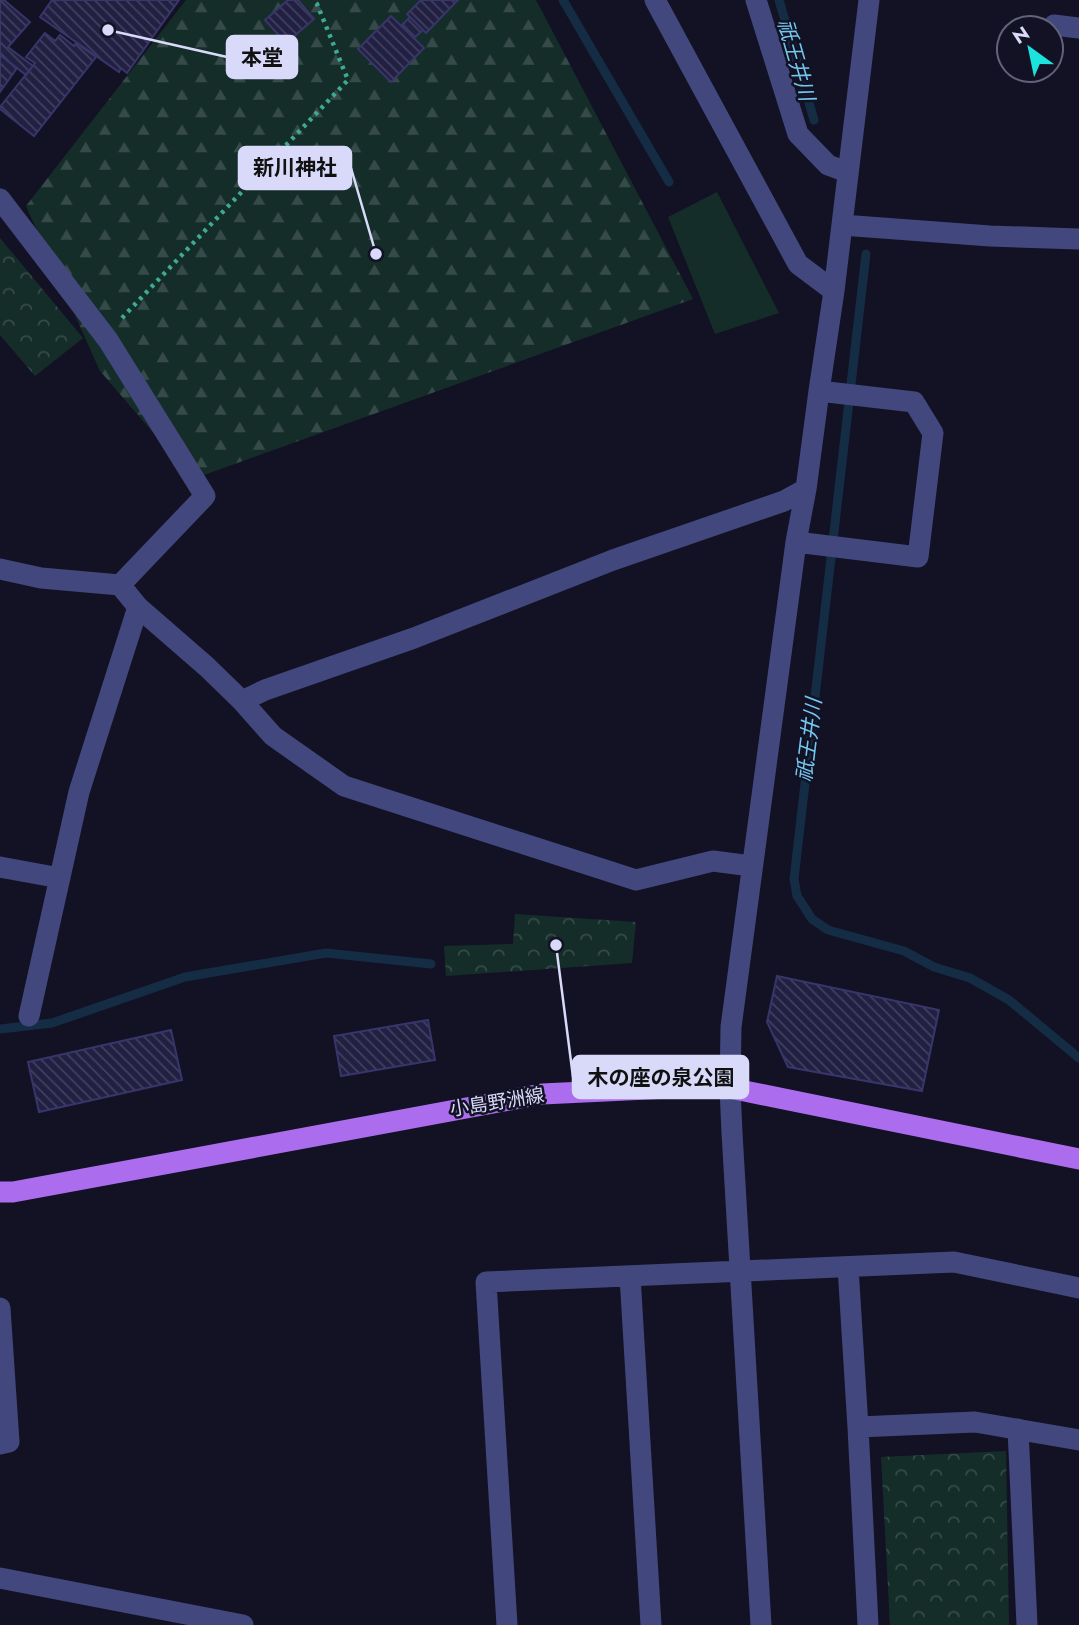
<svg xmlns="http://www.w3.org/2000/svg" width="1079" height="1625" font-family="Jost,'Noto Sans JP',sans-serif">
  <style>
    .forest { fill: url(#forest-firs) }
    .park { fill: url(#park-crowns) }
    .pitch { fill: #152d29 }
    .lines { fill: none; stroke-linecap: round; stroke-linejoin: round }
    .stream { stroke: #142d45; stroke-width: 9 }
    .building { fill: url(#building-back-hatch); stroke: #38356b; stroke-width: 2 }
    .path { stroke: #3ea994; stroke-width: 4.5; stroke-dasharray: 3.5 5; stroke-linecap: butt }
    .minor { stroke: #42487d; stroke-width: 21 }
    .major { stroke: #ab6ded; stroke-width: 21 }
    .labels { text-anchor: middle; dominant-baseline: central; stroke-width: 5; stroke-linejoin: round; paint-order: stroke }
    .street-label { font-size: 19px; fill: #d9dafa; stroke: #121224 }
    .water-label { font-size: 21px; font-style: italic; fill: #73c6ee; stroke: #121224 }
    .leader { fill: none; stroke: #d9dafa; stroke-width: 2.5 }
    .callout-dot { fill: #d9dafa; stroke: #121224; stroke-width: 2.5 }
    .callout { fill: #d9dafa; stroke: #d9dafa; stroke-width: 2.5 }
    .callout-label { font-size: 21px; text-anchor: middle; font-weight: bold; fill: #111 }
  </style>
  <defs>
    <pattern id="forest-firs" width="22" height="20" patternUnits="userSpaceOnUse" patternTransform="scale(1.75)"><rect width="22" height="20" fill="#152d29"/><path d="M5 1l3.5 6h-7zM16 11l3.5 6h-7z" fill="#364b49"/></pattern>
    <pattern id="park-crowns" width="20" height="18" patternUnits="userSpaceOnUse" patternTransform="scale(1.75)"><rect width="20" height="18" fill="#152d29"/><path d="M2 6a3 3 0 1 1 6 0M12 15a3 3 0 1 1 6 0" fill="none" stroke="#364b49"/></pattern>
    <pattern id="building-back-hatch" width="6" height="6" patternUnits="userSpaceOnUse" patternTransform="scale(1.75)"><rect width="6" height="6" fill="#222042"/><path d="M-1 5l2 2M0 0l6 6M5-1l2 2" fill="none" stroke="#42405e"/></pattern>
  </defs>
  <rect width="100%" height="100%" fill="#121224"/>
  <path class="forest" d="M186 0H536L693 299 193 479 100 371 26 206Z"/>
  <path class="park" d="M0 238 83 338 35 376 0 335Z
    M515 914 636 922 632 963 446 976 444 946 513 944Z
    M1006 1451 1009 1625H890L881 1457Z"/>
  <path class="pitch" d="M717 192 779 313 715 334 668 217Z"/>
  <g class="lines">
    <path class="stream" d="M563 0 669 182
      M779 0 814 120
      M866 254 794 879 797 896 805 908 812 919 828 930 904 951 934 967 970 978 1009 1000 1079 1058
      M0 1029 52 1023 185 977 326 953 431 964"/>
  </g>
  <path class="building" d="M0 0H4L30 22 8 47 33 66 26 75 0 55Z
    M52 0H179L127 73 121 68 119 72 40 17Z
    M288 0H298L314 19 286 43 265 20Z
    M421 0H458L426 33 407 14Z
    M391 16 424 48 391 82 358 49Z
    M410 17 423 30 414 38 401 26Z
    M45 33 55 41 60 35 74 46 76 43 96 57 34 136 0 109V107L35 63 26 57Z
    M0 55 17 68 0 92Z
    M777 976 939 1010 922 1091 788 1067 767 1022Z
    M428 1020 435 1060 341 1076 334 1036Z
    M171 1030 182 1080 39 1112 28 1062Z"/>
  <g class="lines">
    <path class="path" d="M122 318 348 80 317 4 313 0"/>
    <path class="minor" d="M655 0 798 264 834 291
      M756 0 798 134 828 165 847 172
      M1054 25 1079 28
      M0 199 108 340 205 496 120 585
      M842 225 990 236 1079 239
      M796 542 918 557 933 433 914 402 819 391
      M0 569 41 578 120 585 138 607 207 667 242 701 273 736 344 786 636 880 713 861 751 866
      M242 701 265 690 414 638 613 560 784 501 806 489
      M0 867 60 878
      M29 1016 79 792 138 607
      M848 1267 858 1427 868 1625
      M630 1276 651 1625
      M0 1308 9 1442 0 1444
      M858 1427 975 1422 1079 1440
      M1018 1429 1027 1625
      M0 1578 243 1625
      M507 1625 486 1282 954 1262 1079 1288
      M761 1625 732 1133 730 1088 731 1027 796 542 806 489 819 391 834 291 869 0"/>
    <path class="major" d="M0 1192H13L542 1094 669 1088H730L1079 1159"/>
  </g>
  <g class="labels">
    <g class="street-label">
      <text transform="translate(497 1102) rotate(-9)">小島野洲線</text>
    </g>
    <g class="water-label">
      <text transform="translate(796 60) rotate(74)">祇王井川</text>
      <text transform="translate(809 740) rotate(-83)">祇王井川</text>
    </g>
  </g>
  <path class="leader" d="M108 30L227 57M376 254L351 168M556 945L573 1077"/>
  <g class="callout-dot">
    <circle cx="108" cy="30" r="7"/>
    <circle cx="376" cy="254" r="7"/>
    <circle cx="556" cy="945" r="7"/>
  </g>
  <g class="callout">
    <rect x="227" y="36" width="70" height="42" rx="7"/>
    <rect x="239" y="147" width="112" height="42" rx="7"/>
    <rect x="573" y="1056" width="175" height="42" rx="7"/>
  </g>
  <g class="callout-label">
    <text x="262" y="65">本堂</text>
    <text x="295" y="175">新川神社</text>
    <text x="661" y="1085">木の座の泉公園</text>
  </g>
  <g transform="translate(1030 49) rotate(327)"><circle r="33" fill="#121224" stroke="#62627a" stroke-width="2"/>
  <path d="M0-5L12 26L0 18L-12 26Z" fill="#1ce3db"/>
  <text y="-10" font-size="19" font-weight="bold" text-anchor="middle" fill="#d9dafa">N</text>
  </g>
</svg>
